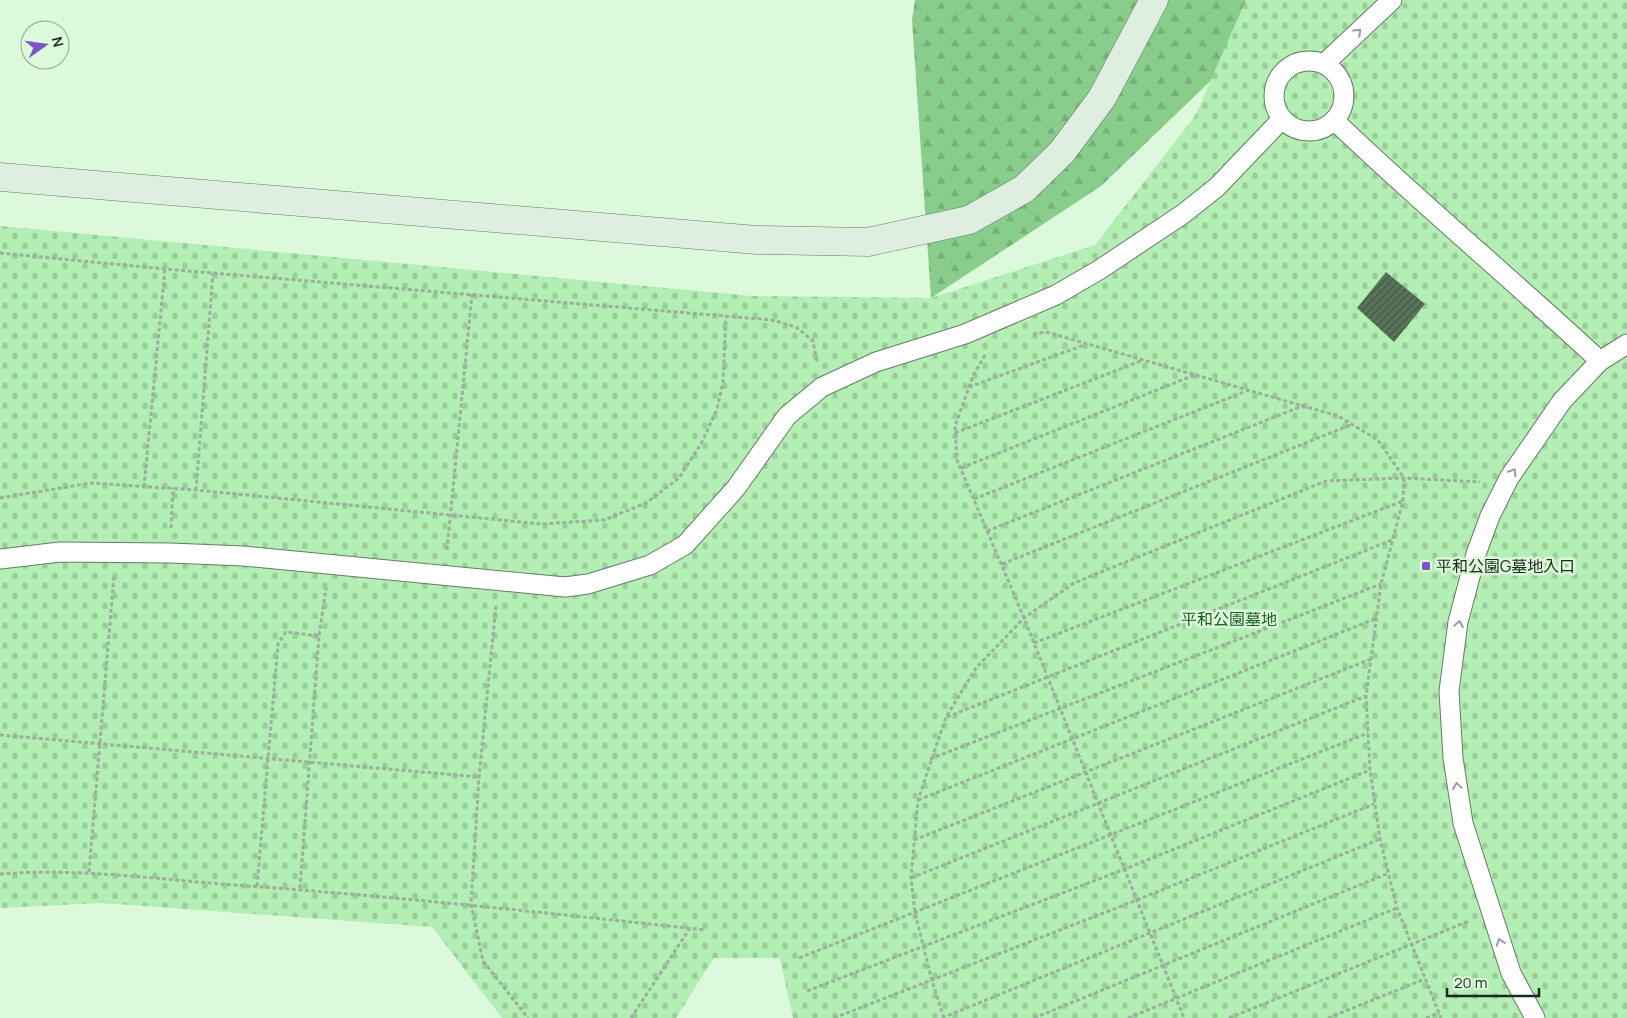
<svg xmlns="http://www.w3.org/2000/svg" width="1627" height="1018" font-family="Manrope,'Noto Sans JP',sans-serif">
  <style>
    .forest { fill: url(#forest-firs) }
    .cemetery { fill: url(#cemetery-stones) }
    .building { fill: url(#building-hatch) }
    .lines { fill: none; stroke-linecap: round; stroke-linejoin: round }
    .lane-casing { stroke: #637d64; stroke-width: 21 }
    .secondary-casing { stroke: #637d64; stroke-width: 29 }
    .path { stroke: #9ab09a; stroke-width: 3; stroke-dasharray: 4 2.5; stroke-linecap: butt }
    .lane { stroke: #fff; stroke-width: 19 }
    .secondary { stroke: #deefdf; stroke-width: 28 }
    .oneway { stroke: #999e99 }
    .poi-dot { fill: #7b53cc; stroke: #dcf9dc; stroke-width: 2 }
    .labels { text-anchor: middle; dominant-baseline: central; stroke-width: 5; stroke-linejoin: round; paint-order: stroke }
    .poi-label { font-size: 16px; fill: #1d281d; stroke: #dcf9dc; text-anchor: start }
    .park-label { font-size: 16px; fill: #185e21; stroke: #dcf9dc }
  </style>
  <defs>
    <pattern id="forest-firs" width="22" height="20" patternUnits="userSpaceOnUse" patternTransform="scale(1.25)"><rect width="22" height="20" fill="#89cd8c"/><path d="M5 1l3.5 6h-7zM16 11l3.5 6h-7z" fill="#76b078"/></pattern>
    <pattern id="cemetery-stones" width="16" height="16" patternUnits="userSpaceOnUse" patternTransform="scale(1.25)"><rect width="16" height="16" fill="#b3eeb4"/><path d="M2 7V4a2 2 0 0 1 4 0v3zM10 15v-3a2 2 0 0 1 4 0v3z" fill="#9acc9a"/></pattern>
    <pattern id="building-hatch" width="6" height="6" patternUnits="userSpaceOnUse" patternTransform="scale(1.25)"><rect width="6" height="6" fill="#597359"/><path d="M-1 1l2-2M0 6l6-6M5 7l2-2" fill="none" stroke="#455945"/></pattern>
  </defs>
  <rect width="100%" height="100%" fill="#dcf9dc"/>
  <path class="forest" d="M915 0H1295L1101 186 931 298 912 20Z"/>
  <path class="cemetery" d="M1246 0H1627V1018H793L780 958H714L676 1018H502L432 927 102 903 0 908V226L752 296 931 298 1095 245 1195 116Z"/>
  <path class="building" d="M1386 272 1425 304 1394 342 1357 308Z"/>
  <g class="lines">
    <g class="lane-casing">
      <path id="lane" d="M1274 96a35 35 0 1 1 70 0a35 35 0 1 1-70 0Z
        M1324 64 1392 0
        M1334 120C1420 203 1512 279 1600 361
        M0 559 60 552 170 553 243 556 565 587 588 584 650 565 685 545 736 488 787 416 822 387 876 362 965 334 1056 295 1099 270 1183 214 1217 187 1282 119
        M1535 1018 1511 973 1463 823 1453 758 1449 691 1458 622 1476 554 1490 516 1509 478 1562 401 1600 361 1627 344"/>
    </g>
    <g class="secondary-casing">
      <path id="secondary" d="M0 177 757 240 868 242 969 220 1024 189 1062 152 1102 98 1154 0"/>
    </g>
    <path class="path" d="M0 253 165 269 772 320 796 327 813 341 817 362
      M1033 334 1046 332 1338 416 1378 440 1404 478 1403 501 1381 584 1366 696 1370 770 1380 839 1397 908 1441 1018
      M985 355 973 376 955 426 957 460 1024 618 1184 1018
      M969 387 1087 344
      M955 433 1141 361
      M961 468 1197 374
      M144 487 165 269
      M196 490 213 273
      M0 498 91 483 196 490 541 524 604 520 646 503 679 478 702 442 717 409 723 382 726 316
      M974 499 1249 390
      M171 528 173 488
      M987 531 1305 405
      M447 550 472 294
      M1002 564 1353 424
      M496 606 479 777 471 904 483 961 528 1018
      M1034 643 1403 501
      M947 717 1392 540
      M0 735 479 777
      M930 759 1381 584
      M918 800 1375 619
      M914 840 1371 659
      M89 872 114 576
      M0 874C78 868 156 879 234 885 392 896 548 913 705 930
      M911 878 1366 696
      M257 886 278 644 286 632 319 636
      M300 888 319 636 326 588
      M799 958 1368 733
      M807 991 1125 869 1370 770
      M631 1018 690 928
      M834 1018 1137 900 1374 804
      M942 1018 1380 839
      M944 1018 932 981 915 913 911 878 918 800 946 717 976 668 1024 618 1074 583 1326 481 1404 478 1480 482
      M1034 1018 1389 873
      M1128 1018 1397 908
      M1229 1018 1469 921
      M1328 1018 1425 979
      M1426 1018 1439 1013"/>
    <use href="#lane" class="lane"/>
    <use href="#secondary" class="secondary"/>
  </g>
  <defs><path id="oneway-chevron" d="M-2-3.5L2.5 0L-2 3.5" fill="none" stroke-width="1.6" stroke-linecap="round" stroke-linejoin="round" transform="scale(1.25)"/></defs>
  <g class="oneway">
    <use href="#oneway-chevron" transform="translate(1358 32) rotate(-44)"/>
    <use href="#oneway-chevron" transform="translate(1513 472) rotate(-58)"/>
    <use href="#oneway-chevron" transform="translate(1459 624) rotate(-80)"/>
    <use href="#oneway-chevron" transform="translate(1457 786) rotate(-98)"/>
    <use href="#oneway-chevron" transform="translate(1500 942) rotate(-109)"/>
  </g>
  <rect class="poi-dot" x="1421" y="561" width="10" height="10" rx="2.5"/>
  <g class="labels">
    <g class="poi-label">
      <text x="1436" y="566">平和公園G墓地入口</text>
    </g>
    <g class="park-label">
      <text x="1229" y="619">平和公園墓地</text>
    </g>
  </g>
  <g transform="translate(45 45) rotate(76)"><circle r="24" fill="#dcf9dc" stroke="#90a590"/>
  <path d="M0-4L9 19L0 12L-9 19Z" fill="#7b53cc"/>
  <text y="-8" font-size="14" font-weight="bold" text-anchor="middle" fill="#1d281d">N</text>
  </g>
  <path d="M1447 988v8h92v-8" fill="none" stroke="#1d281d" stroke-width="2.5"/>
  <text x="1454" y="988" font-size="15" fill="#1d281d" stroke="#dcf9dc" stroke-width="4" paint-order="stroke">20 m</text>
</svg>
